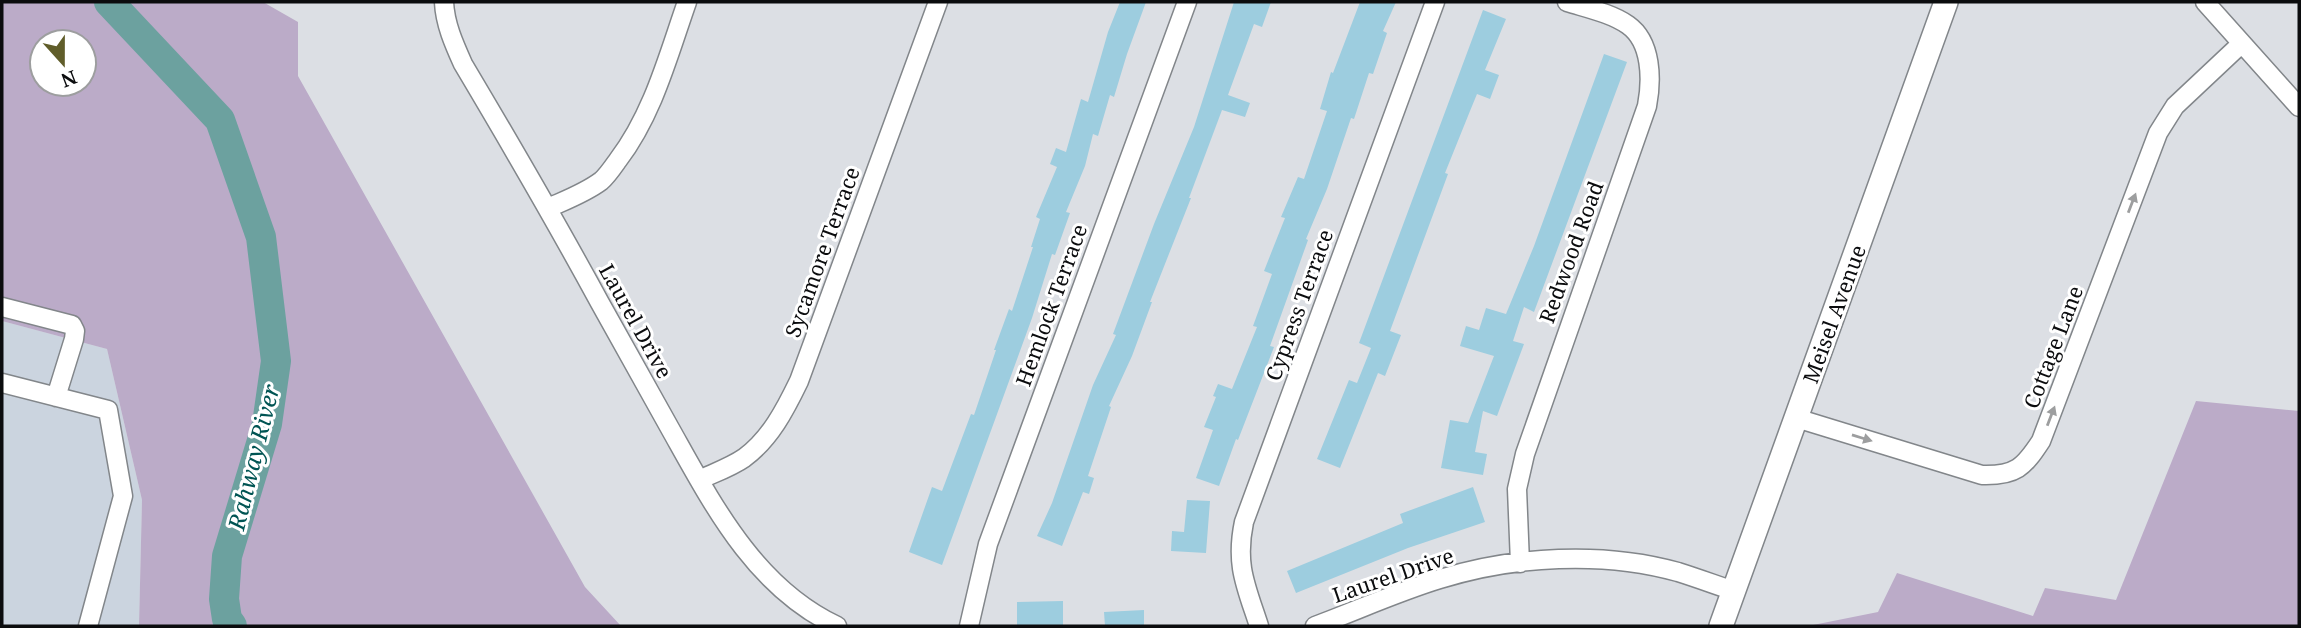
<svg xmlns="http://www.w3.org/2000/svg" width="2301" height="628" font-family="'Noto Serif',serif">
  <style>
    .built { fill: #cbd4df }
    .green { fill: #bbabc8; fill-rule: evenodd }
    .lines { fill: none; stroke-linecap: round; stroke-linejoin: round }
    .river { stroke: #6ca19f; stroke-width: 30 }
    .building { fill: #9dcddf }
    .minor-casing { stroke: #82868a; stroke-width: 21 }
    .major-casing { stroke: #82868a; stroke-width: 26 }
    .minor { stroke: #fff; stroke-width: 18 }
    .major { stroke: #fff; stroke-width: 23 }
    .oneway { fill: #9d9e9f }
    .labels { text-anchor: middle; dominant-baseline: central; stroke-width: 6; stroke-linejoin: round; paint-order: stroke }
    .street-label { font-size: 21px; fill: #0b0c0e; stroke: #fff }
    .water-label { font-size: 23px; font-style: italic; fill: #005453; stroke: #fff }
  </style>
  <rect width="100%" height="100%" fill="#dcdfe4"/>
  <path class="built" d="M2 321 107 349 142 500 139 626H2Z"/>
  <path class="green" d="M2 2H263L298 22V76L585 587 621 626H139L142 500 107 349 2 321ZM42 42H84V84H42Z
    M2196 401 2299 411V626H1808L1878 612 1897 573 2033 616 2045 588 2116 600Z"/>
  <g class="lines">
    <path class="river" d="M109 2 220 120 261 237 276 361 267 424 227 556 224 599 227 619 232 626"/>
  </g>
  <path class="building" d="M1120 2H1146L1127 54 1114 97 1110 95 1098 136 1093 134 1085 166 1066 212 1070 213 1055 255 1052 254 1032 318 942 565 909 552 932 487 942 491 971 414 974 415 996 350H994L1009 309 1012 311 1033 247H1031L1040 219 1036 217 1057 167 1050 164 1056 148 1066 152 1081 99 1088 102 1108 32Z
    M1234 2H1271L1262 27 1254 24 1228 95 1250 103 1245 117 1222 110 1189 198H1191L1150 302H1152L1132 356 1109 406 1111 407 1088 476 1094 478 1089 494 1083 492 1062 546 1037 536 1052 503 1093 385 1116 335 1113 334 1154 224 1194 127Z
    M1360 2H1396L1383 31 1387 33 1373 74 1369 73 1354 119 1351 118 1327 189 1306 239 1308 240 1270 346 1274 347 1238 440 1236 439 1219 486 1196 478 1213 430 1204 427 1216 397 1213 396 1218 384 1232 389 1257 327 1253 326 1272 274 1264 271 1285 218 1281 217 1298 177 1304 179 1327 111 1320 109 1331 72 1333 73Z
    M1483 10 1506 19 1485 70 1499 75 1490 99 1477 94 1470 111 1445 173 1448 174 1390 331 1401 335 1385 376 1378 373 1340 468 1317 459 1349 380 1357 383 1371 348 1359 343Z
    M1604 54 1627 62 1534 312 1524 307 1513 341 1524 344 1497 416 1483 411 1475 452 1487 454 1483 475 1441 468 1450 420 1468 423 1494 356 1460 346 1466 326 1479 330 1486 308 1506 314 1534 246Z
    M1473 487 1485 522 1408 548 1296 593 1287 571 1403 523 1400 514Z
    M1187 500 1210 501 1206 553 1171 551 1172 531 1184 532Z
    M1063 601V626H1017V602Z
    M1144 610V626H1105L1104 612Z"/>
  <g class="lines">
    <g class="minor-casing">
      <path id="minor" d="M444 2C445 24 454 44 463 64 510 143 556 222 600 303 624 346 648 389 672 432 714 507 756 588 837 626
        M2205 2 2299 107
        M548 208C566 200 585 193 601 181 607 176 613 167 618 160 653 114 668 56 687 2
        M2 307 72 325 75 331 74 339 56 397
        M2 383 108 410 123 496 88 626
        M1796 418 1982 475C2016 476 2024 467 2041 441L2158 133 2175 106 2241 44
        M699 480C714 473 731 467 744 458 770 439 785 410 799 381L938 2
        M1520 563 1517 489 1525 454 1647 106C1652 80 1652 42 1628 25 1611 13 1586 8 1567 2
        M969 626 988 544 1187 2
        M1259 626C1246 586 1235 565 1244 522L1435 2
        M1315 626C1356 611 1397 592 1440 579 1514 556 1603 551 1678 572 1697 578 1716 585 1734 591"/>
    </g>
    <g class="major-casing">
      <path id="major" d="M1721 626 1946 2"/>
    </g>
    <use href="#minor" class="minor"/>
    <use href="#major" class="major"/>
  </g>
  <defs><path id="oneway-solid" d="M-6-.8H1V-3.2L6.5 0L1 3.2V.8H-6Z" transform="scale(1.75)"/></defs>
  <g class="oneway">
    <use href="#oneway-solid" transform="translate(2132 203) rotate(-69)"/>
    <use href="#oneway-solid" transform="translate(2051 416) rotate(-69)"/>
    <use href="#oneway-solid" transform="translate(1862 438) rotate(17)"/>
  </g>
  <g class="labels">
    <g class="street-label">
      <text transform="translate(822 252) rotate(-70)">Sycamore Terrace</text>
      <text transform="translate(1571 252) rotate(-70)">Redwood Road</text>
      <text transform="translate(1051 305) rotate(-70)">Hemlock Terrace</text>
      <text transform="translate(1299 305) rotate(-70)">Cypress Terrace</text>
      <text transform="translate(1834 314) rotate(-70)">Meisel Avenue</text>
      <text transform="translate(636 321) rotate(61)">Laurel Drive</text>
      <text transform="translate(2053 347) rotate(-69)">Cottage Lane</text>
      <text transform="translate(1393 575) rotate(-19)">Laurel Drive</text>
    </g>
    <g class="water-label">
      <text transform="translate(253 457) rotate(-76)">Rahway River</text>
    </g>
  </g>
  <rect width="2301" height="628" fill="none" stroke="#0b0c0e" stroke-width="7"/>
  <g transform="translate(63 63) rotate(159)"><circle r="33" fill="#ffffff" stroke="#9d9e9f" stroke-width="2"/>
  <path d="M0-5L12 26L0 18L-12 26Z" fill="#605d2a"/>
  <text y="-10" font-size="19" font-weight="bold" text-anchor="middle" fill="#0b0c0e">N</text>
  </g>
</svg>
